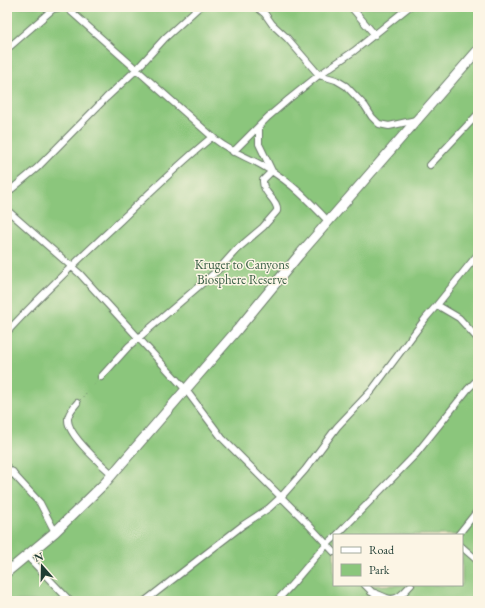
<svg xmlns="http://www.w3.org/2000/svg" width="485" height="608" font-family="'EB Garamond',serif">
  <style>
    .green { fill: #8bc67c; stroke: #558258; fill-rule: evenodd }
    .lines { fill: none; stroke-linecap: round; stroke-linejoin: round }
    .street-casing { stroke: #697868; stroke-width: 8 }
    .secondary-casing { stroke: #697868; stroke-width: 11 }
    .path { stroke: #697868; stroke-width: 1; stroke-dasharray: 1 3; stroke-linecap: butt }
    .street { stroke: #fff; stroke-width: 6 }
    .secondary { stroke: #fff; stroke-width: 9 }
    .labels { text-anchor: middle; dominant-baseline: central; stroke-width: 3; stroke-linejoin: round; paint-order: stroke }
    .park-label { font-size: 13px; fill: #3a5f46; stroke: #fcf5e5 }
  </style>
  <rect width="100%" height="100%" fill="#fcf5e5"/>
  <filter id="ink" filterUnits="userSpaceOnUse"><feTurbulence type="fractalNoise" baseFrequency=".025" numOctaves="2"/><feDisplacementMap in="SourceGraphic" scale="8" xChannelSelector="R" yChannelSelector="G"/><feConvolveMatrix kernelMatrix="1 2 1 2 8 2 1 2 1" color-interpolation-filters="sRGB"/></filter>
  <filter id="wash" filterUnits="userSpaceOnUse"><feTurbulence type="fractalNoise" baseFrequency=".012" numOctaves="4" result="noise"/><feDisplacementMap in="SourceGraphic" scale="16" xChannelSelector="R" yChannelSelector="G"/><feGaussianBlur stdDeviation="0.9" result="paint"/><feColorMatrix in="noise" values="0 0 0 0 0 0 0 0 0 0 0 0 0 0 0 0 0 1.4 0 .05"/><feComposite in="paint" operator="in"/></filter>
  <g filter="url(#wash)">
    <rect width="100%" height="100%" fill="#f3e5c8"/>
    <path class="green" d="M7 7H478V601H7ZM334 535H462V585H334Z"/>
  </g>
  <g filter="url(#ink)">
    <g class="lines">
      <g class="street-casing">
        <path id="street" d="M66 7 216 140C232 153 251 158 268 169 291 182 310 202 328 221
          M257 7 265 14 272 24 287 38 319 75 336 80 346 86 365 106 372 117 379 124 389 126 416 120
          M351 7 375 35
          M7 49 53 9 61 7 68 8
          M233 152 268 117 289 99 319 75 354 51 409 7
          M430 165 478 114
          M7 193 37 168 106 98 136 70 165 38 199 7
          M7 210 80 274 186 390 222 438 304 520 334 552
          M437 305 459 318 478 339
          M7 332C43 293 81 257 120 221 150 192 180 163 212 137
          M101 377 129 346 219 269 236 250 263 227 277 211C279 200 262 194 263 180L272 171 259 144V126
          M77 403C73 408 68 413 68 419 67 435 101 464 112 474
          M7 467 40 503 55 532
          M7 478 13 472
          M337 535 416 454 468 389 478 379
          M458 535 478 510
          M462 547 478 561
          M27 556 70 601
          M365 585 381 601
          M371 592C377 593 381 596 387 598 397 602 404 592 411 585
          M145 601 243 525 269 508 281 497 305 470 337 427 372 390 425 319 437 305 478 254
          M276 601C297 582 312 557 334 538"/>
      </g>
      <g class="secondary-casing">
        <path id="secondary" d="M7 572 55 532 104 484 238 329 299 255 478 50"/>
      </g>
      <path class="path" d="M80 400 97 381"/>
      <use href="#street" class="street"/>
      <use href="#secondary" class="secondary"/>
    </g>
  </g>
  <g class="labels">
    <g class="park-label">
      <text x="242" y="264">Kruger to Canyons<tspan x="242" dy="15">Biosphere Reserve</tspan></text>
    </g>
  </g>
  <rect width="485" height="608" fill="none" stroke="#fcf5e5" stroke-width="24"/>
  <rect x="333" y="534" width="130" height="52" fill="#fcf5e5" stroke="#a4ab9e"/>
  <rect x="341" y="547" width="20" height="6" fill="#ffffff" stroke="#a4ab9e"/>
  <text x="369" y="554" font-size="12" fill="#1f3d34">Road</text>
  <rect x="341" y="564" width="20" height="12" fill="#8bc67c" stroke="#a4ab9e"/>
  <text x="369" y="574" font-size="12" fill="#1f3d34">Park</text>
  <g transform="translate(42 566) rotate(340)" stroke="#fcf5e5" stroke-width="3" paint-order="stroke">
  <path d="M0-3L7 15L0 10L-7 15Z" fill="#1f3d34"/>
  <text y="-6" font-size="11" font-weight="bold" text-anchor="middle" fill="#1f3d34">N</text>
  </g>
</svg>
